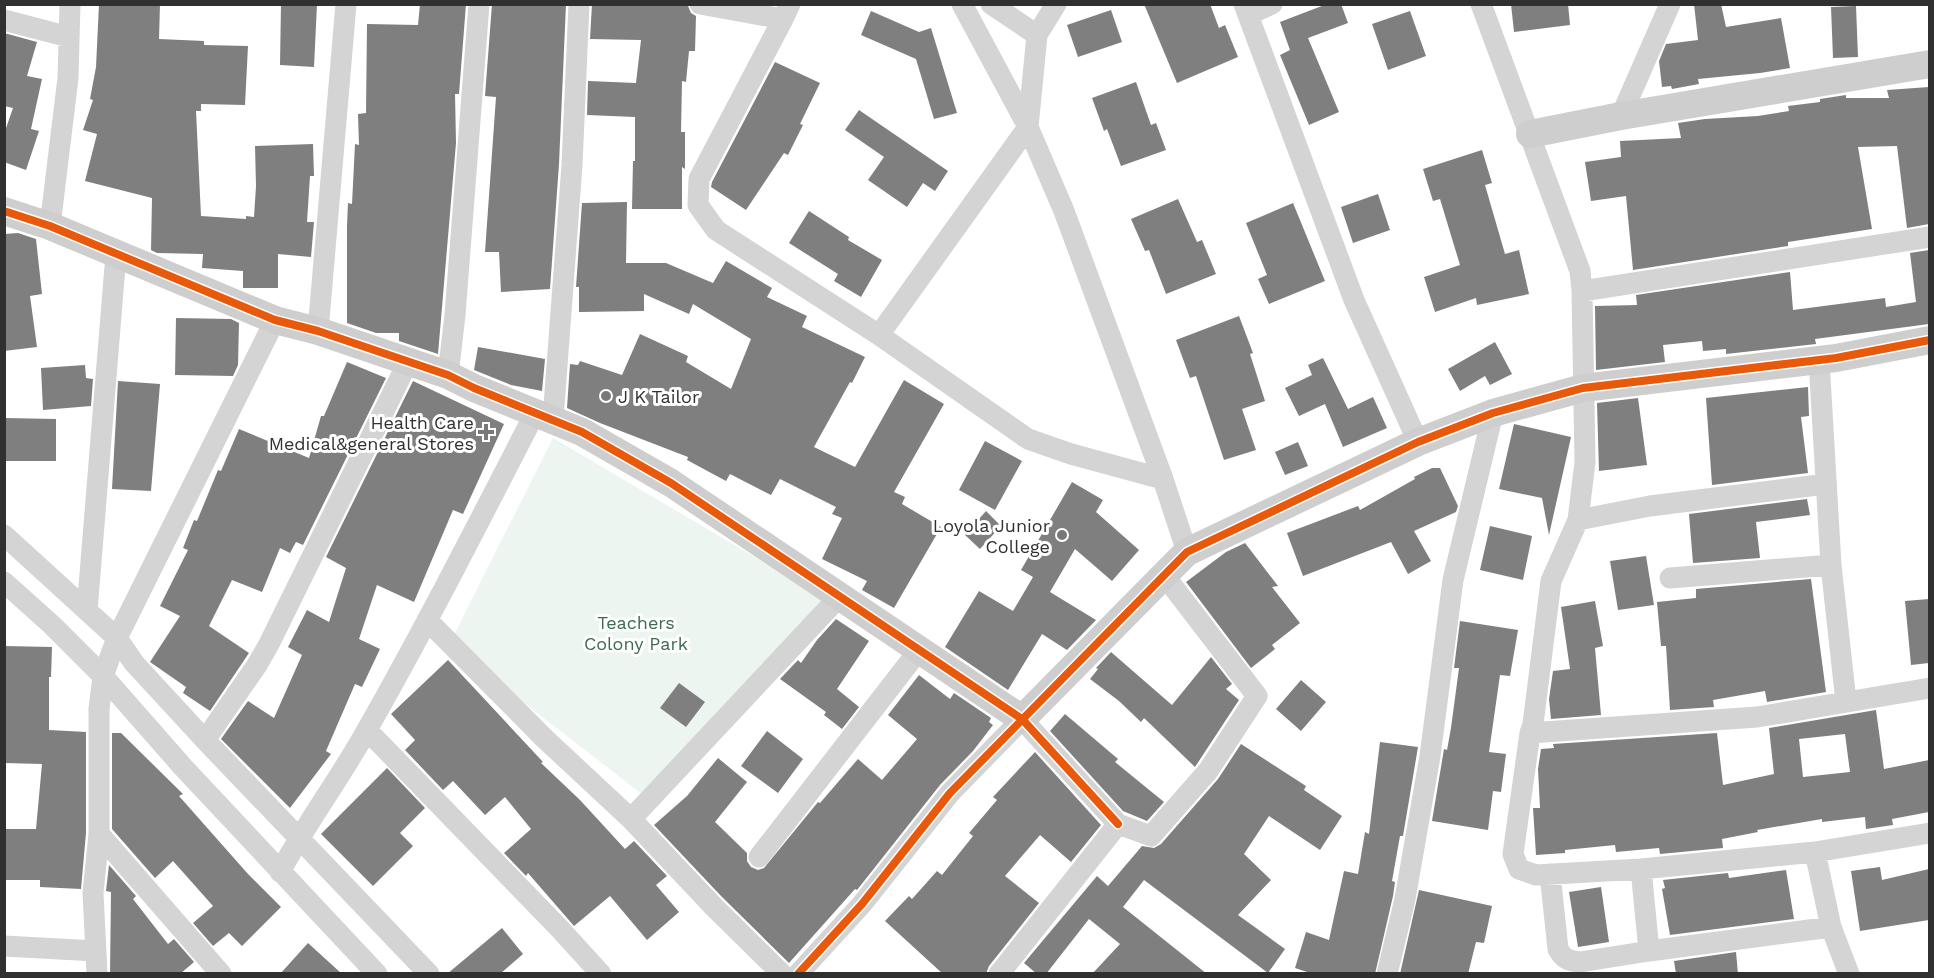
<svg xmlns="http://www.w3.org/2000/svg" width="1934" height="978" font-family="'Work Sans',sans-serif">
  <style>
    .green { fill: #edf5f0 }
    .building { fill: #7f7f7f; fill-rule: evenodd }
    .lines { fill: none; stroke-linecap: round; stroke-linejoin: round }
    .street { stroke: #d4d4d4; stroke-width: 21 }
    .secondary { stroke: #cecece; stroke-width: 28 }
    .cycleway-casing { stroke: #fff; stroke-width: 11 }
    .cycleway { stroke: #e8590c; stroke-width: 8 }
    .poi-dot { fill: #787878; stroke: #fff; stroke-width: 2 }
    .labels { text-anchor: middle; dominant-baseline: central; stroke-width: 6; stroke-linejoin: round; paint-order: stroke }
    .poi-label { font-size: 18px; fill: #303030; stroke: #fff; text-anchor: end }
    .park-label { font-size: 18px; fill: #3e6a51; stroke: #fff }
  </style>
  <rect width="100%" height="100%" fill="#fff"/>
  <path class="green" d="M553 438 826 599 656 805 449 645Z"/>
  <path class="building" d="M99 4H160L159 39 204 41V45L248 46 245 105 201 104V111H196L201 216 246 219V216L254 217 256 186 255 146 313 144 314 176H310L307 222H314L311 257 278 254V288H243V271L202 268 203 254 157 253 151 250 152 198 85 181 97 134 83 130 93 100 90 99 96 67Z
    M281 4H317L314 67 280 65Z
    M420 4H466L459 94H455L456 143 438 354 399 341V333H376L347 323V225L348 203 352 204 355 144 359 145 358 114 366 113 367 24 418 25Z
    M492 4H566L559 164 550 289 501 292 499 252H485L496 97 485 96Z
    M592 4 688 6 691 13 696 16 695 51H689L686 82 682 81 681 132H685V169L682 167V209H632L633 161H635V117L587 115 588 81 636 83 641 40 590 39Z
    M1144 4H1210L1219 28 1225 25 1238 57 1177 83Z
    M1327 4H1341L1348 23 1308 38 1339 112 1309 125 1280 55 1290 50 1280 22Z
    M1511 4H1568L1570 25 1514 32Z
    M1694 4H1721L1726 27 1781 18 1790 68 1760 73 1698 79 1699 84 1672 89 1671 86 1662 87 1659 61 1666 44 1698 40Z
    M1856 6 1858 57 1833 58 1831 7Z
    M1111 10 1122 42 1078 57 1067 25Z
    M871 11 919 32 931 28 957 113 934 119 916 59 861 35Z
    M1410 11 1426 56 1388 70 1372 24Z
    M4 33 37 42 27 76 42 79 31 129 39 131 26 170 4 162V134L13 108 4 106Z
    M775 62 820 83 800 124 803 125 788 155 784 153 746 210 711 187 712 182Z
    M1136 82 1151 125 1156 123 1166 150 1121 166 1107 129 1104 131 1092 98Z
    M1929 87V224L1907 228 1897 146 1858 147 1872 229 1788 242V246L1633 270 1626 196 1591 201 1585 162 1621 157 1620 141 1681 138 1678 123 1705 119 1758 116 1789 111 1788 106 1820 102V99L1846 95V98H1889L1887 90Z
    M859 110 948 171 935 191 923 183 907 207 868 180 884 157 845 130Z
    M1482 150 1492 183 1485 185 1505 254 1519 250 1529 294 1477 305 1476 298 1435 312 1424 277 1460 265 1440 199 1433 201 1423 169Z
    M1378 194 1390 230 1353 243 1341 207Z
    M1178 199 1197 242 1202 240 1216 274 1166 294 1149 250 1145 251 1131 219Z
    M627 202 626 263H666L713 283 726 261 772 288 767 297 807 316 802 327 865 357 852 383 850 382 814 447 855 467 904 380 944 404 894 492 905 497 902 504 941 527 894 608 862 590 867 581 822 559 842 518 832 514 836 507 780 479 771 495 730 474 726 481 687 460 688 457 600 423 567 408 570 364 578 365 580 361 622 375 640 334 688 356 686 362 731 389 751 339 693 304 689 314 644 294V311L579 312V287H576L582 203Z
    M1293 203 1325 281 1269 304 1258 279 1267 275 1246 223Z
    M809 211 849 237 848 240 882 260 861 297 834 281 838 274 789 243Z
    M18 233 36 239 42 294 30 296 37 347 4 351V234Z
    M1929 250V324L1815 339 1816 344 1726 354V349L1703 351 1702 341 1663 345 1665 362 1596 370 1595 306 1637 305 1636 295 1790 272 1793 310 1885 298 1886 307 1916 302 1910 253Z
    M1239 316 1253 353 1250 354 1265 401 1242 409 1256 450 1224 460 1196 376 1190 378 1176 340Z
    M176 318 231 319 239 323 238 365 233 376 175 375Z
    M1495 342 1512 374 1490 385 1485 376 1460 391 1448 369Z
    M478 347 545 359 542 391 511 385 474 370Z
    M1323 358 1348 409 1373 397 1387 428 1343 447 1325 404 1299 416 1285 388 1312 375 1308 365Z
    M347 362 386 378 303 545 296 542 290 553 280 548 262 592 232 580 209 626 249 653 210 711 183 693 186 687 150 662 180 616 160 606 188 550 183 548 194 520 197 521 218 470 221 471 239 429 309 458 321 416H324Z
    M85 365 86 378 93 379 91 406 43 410 41 368Z
    M118 381 160 384 151 491 112 489Z
    M413 381 504 424 463 514 453 510 414 602 377 585 359 639 380 649 362 687 355 684 326 751 331 754 290 808 221 739 248 701 274 718 302 655 288 647 307 610 329 622 346 568 326 557Z
    M1808 387 1809 416 1801 417 1808 473 1712 485 1706 398Z
    M1638 398 1647 465 1599 471 1597 403Z
    M4 418 56 419V461H4Z
    M1514 424 1571 437 1549 535 1542 498 1499 489Z
    M985 441 1022 461 995 510 959 490Z
    M1298 442 1308 466 1285 475 1275 452Z
    M1432 468H1440L1458 506 1456 512 1414 531 1431 561 1408 574 1391 542 1303 576 1287 533 1358 506 1360 510 1415 479 1414 477Z
    M1072 482 1103 500 1096 512 1139 550 1112 581 1075 549 1050 592 1096 620 1067 650 1042 634 1008 690 945 647 979 591 1013 611 1033 577 1021 570Z
    M1807 499 1810 515 1756 522 1760 558 1693 563 1689 514Z
    M986 511 1001 526 980 549 965 535Z
    M1490 526 1532 536 1523 580 1480 570Z
    M1245 543 1278 586 1272 587 1300 623 1272 645 1275 649 1251 668 1186 582 1226 552Z
    M1646 556 1654 605 1618 610 1610 561Z
    M1811 579 1826 692 1767 702 1765 691 1713 700 1714 707 1670 710 1666 646H1661L1657 602 1696 598V589Z
    M1929 599V663L1911 665 1905 601Z
    M1595 601 1603 646 1595 648 1601 715 1551 719 1549 699 1553 671 1570 669 1561 607Z
    M836 619 869 641 837 689 859 707 842 729 824 715 826 712 780 679 798 660 801 663 817 640Z
    M1460 621 1518 630 1510 676 1500 675 1489 752 1506 754 1501 792 1493 791 1488 830 1432 821 1444 749 1447 750 1451 728 1459 668H1454Z
    M4 646 52 647 51 677H49V730L86 732V833L81 889 40 887V880H4V829H36L42 764 4 763Z
    M1111 652 1172 705 1211 657 1232 684 1226 689 1239 700 1195 767 1144 718 1141 722 1119 701 1090 679 1098 669 1096 668Z
    M448 660 543 762 541 763 580 800 625 849 634 841 667 876 656 885 679 912 647 940 610 896 574 926 528 873 526 876 504 853 531 829 505 797 485 815 453 781 443 790 405 750 415 740 391 714Z
    M919 675 950 699 954 693 991 718 989 722 993 725 973 751 940 785 857 890 855 889 789 963 721 896 654 825 687 796 718 758 747 782 715 822 747 853V861L751 867 758 870 764 868 818 802 820 803 858 759 882 780 917 739 888 715Z
    M1301 680 1326 702 1301 731 1276 709Z
    M679 683 705 702 686 727 660 708Z
    M1876 710 1884 769 1929 760V812L1892 819 1893 825 1866 829 1865 817 1822 822V819L1757 830 1758 832 1722 839 1723 848 1660 854 1659 848 1616 852 1615 845 1565 850V853L1536 855 1533 808H1540L1538 769 1541 749 1554 748 1553 744 1717 733 1723 785 1774 774 1769 728ZM1845 734 1850 772 1803 777 1799 739Z
    M1065 714 1118 759 1115 762 1164 802 1147 821 1123 811 1050 731Z
    M767 731 803 759 778 793 741 766Z
    M112 733H121L183 794 179 796 248 874 281 907 242 946 229 933 213 946 193 923 213 906 173 861 155 878 112 829Z
    M1380 742 1418 747 1403 836H1400L1392 881 1395 882 1393 896 1375 974H1313L1295 968 1306 932 1329 940 1344 871 1358 874 1365 832 1369 834Z
    M1241 744 1306 786 1304 790 1342 816 1320 850 1269 816 1244 854 1271 880 1238 915 1285 949 1268 973 1144 880 1123 907 1207 974H1092L1120 944 1089 919 1046 974H1037L1024 963 1097 876 1108 886 1142 846 1154 848 1161 844 1218 779Z
    M1035 752 1101 825 1071 862 1040 835 1005 876 1039 903 989 966 986 974H943L885 921 909 896 912 899 937 871 942 875 973 836 969 833 997 800 993 797Z
    M387 768 425 808 400 833 413 846 373 886 321 834Z
    M109 865 136 896 133 899 168 944 174 939 194 962 180 974H110L111 892 106 891Z
    M1880 867 1882 880 1929 869V920L1860 931 1851 871Z
    M1786 870 1794 919 1670 935 1662 889 1665 888 1663 880 1728 873 1729 878Z
    M1601 887 1609 942 1578 947 1569 892Z
    M1419 890 1492 906 1484 943 1476 942 1468 974H1400Z
    M502 928 523 954 500 974H447Z
    M308 943 342 974H280Z
    M1736 952 1738 974H1676L1674 961Z"/>
  <g class="lines">
    <path class="street" d="M700 4 783 19 790 4
      M962 4 1028 127 1037 35 991 4
      M1244 4 1354 300 1418 442
      M1481 4 1580 271 1582 291 1585 462 1578 520 1551 581 1533 724 1530 733 1757 717 1930 688
      M1248 15 1272 4
      M783 19 699 179 698 205 716 230 879 335 1028 127 1064 211 1163 479
      M4 20 69 37
      M1037 35 1056 4
      M1621 116 1670 4
      M50 226 68 78 70 4
      M1582 291 1930 237
      M318 331 346 4
      M879 335 1028 439 1071 454 1163 479 1187 552
      M1819 360 1831 565 1846 702
      M448 375 455 315 479 4
      M553 419 572 165 579 4
      M1578 520 1650 506 1826 484
      M4 535 117 638 134 663 205 740 429 974
      M1670 578 1831 565
      M4 582 52 625 103 676 182 766 377 974
      M87 611 116 254
      M427 620 544 738 631 819 713 906 782 974
      M367 730 560 929 601 974
      M1530 733 1513 854 1519 869 1536 875 1641 869 1815 852 1930 833
      M205 740 257 665 269 644 408 362
      M631 819 840 596
      M99 834 221 974
      M759 857 919 650
      M1641 869 1649 951 1831 927 1815 852
      M280 872C307 822 341 777 368 728 427 624 481 518 535 413
      M1550 874 1558 949C1563 959 1569 961 1580 962L1649 951
      M1831 927 1849 974
      M4 946 96 951
      M97 974 93 893 99 834V709L103 676 117 638 275 320
      M798 974 862 904 950 793 1022 719 1118 824
      M999 974 1118 824 1151 836 1208 771 1257 696 1164 575
      M1387 974 1405 899 1430 756 1453 580 1493 413"/>
    <path class="secondary" d="M1530 134 1621 116 1930 64
      M4 211 50 226 275 320 318 331 448 375 474 388 582 432 671 483 1022 719 1187 552 1418 442 1493 413 1583 388 1836 358 1930 340"/>
    <g class="cycleway-casing">
      <path id="cycleway" d="M4 211 50 226 275 320 318 331 448 375 474 388 582 432 671 483 1022 719 1118 824
        M798 974 862 904 950 793 1187 552 1418 442 1493 413 1583 388 1836 358 1930 340"/>
    </g>
    <use href="#cycleway" class="cycleway"/>
  </g>
  <g class="poi-dot">
    <circle cx="606" cy="396" r="6"/>
    <path d="M483 423h6v6h6v6h-6v6h-6v-6h-6v-6h6z"/>
    <circle cx="1062" cy="535" r="6"/>
  </g>
  <g class="labels">
    <g class="poi-label">
      <text x="618" y="396" text-anchor="start">J K Tailor</text>
      <text x="474" y="422">Health Care<tspan x="474" dy="21">Medical&amp;general Stores</tspan></text>
      <text x="1050" y="525">Loyola Junior<tspan x="1050" dy="21">College</tspan></text>
    </g>
    <g class="park-label">
      <text x="636" y="622">Teachers<tspan x="636" dy="21">Colony Park</tspan></text>
    </g>
  </g>
  <rect width="1934" height="978" fill="none" stroke="#303030" stroke-width="12"/>
</svg>
